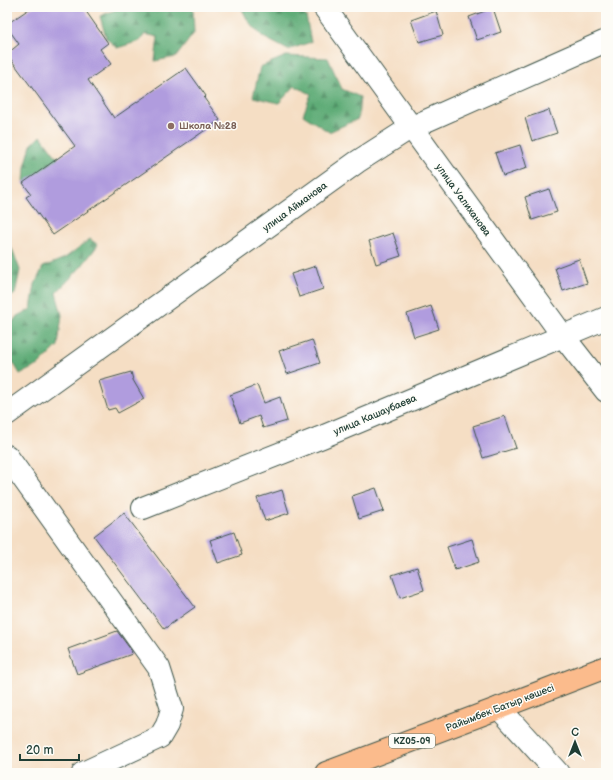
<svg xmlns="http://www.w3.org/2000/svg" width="613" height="780" font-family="'Balsamiq Sans',sans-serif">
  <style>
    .forest { fill: url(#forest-firs); stroke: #3e7456 }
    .building { fill: #b09cde }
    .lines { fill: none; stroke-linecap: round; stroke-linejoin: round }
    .minor-casing { stroke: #3f554a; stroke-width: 24 }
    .major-casing { stroke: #3f554a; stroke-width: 24 }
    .minor { stroke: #fff; stroke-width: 22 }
    .major { stroke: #fbbb8c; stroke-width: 22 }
    .education-dot { fill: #8d6e63; stroke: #fdfcf7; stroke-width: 1.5 }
    .labels { text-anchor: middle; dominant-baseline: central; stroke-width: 3; stroke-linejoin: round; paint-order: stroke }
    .shield { fill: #fdfcf7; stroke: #62766e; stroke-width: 1 }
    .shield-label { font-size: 9px; font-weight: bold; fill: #1f3d34 }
    .education-label { font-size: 10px; font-weight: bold; fill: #785e54; stroke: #fdfcf7; text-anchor: start }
    .street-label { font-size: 10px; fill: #1f3d34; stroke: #fdfcf7 }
  </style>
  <defs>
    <pattern id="forest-firs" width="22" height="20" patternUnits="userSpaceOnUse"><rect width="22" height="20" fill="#5eac77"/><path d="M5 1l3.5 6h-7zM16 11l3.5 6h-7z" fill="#4d8d62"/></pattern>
  </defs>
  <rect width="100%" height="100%" fill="#fdfcf7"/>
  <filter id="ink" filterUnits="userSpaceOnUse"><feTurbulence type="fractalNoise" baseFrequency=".025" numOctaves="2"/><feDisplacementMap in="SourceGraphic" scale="8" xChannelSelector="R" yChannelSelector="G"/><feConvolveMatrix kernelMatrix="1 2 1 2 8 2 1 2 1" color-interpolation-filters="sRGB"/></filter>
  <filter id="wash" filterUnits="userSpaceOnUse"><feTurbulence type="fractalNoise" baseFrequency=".012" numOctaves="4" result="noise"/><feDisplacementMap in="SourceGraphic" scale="16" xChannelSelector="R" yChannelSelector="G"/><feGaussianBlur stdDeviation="0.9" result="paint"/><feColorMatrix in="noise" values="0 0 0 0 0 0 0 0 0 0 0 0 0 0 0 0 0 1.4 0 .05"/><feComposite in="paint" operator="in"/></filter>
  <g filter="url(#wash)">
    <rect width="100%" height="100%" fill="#f5dec4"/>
    <path class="forest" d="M117 7H193L194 33 176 57 155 61 158 37 145 34 140 41 117 48 106 38 100 16 115 10Z
      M241 7H293L306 16 311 42 288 50 263 37 248 21Z
      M286 56 328 58 342 89 360 97 358 119 329 132 303 115 311 94 295 86 279 103 253 97 260 67Z
      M41 136 62 164 24 183 25 167 31 145Z
      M90 239 98 245 81 267 56 293 62 315 58 346 39 365 20 374 7 352V330L17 316 31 309 35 284 43 267 65 258Z
      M7 240 13 251 20 270 15 294 7 299Z"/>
    <g id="blocks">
      <path class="building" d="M32 7H83L108 43 100 49 111 64 88 80 114 118 186 68 206 96 204 98 220 120 53 235 26 197 31 194 23 183 75 146 7 54 19 44 7 27V24Z
        M493 8 501 32 477 40 469 17Z
        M436 11 443 35 419 42 411 20Z
        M549 110 557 133 532 141 525 118Z
        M520 145 527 168 503 176 495 153Z
        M549 189 557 212 532 220 525 197Z
        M393 233 401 256 376 264 369 241Z
        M579 259 587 283 563 291 555 268Z
        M316 266 323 289 299 297 291 274Z
        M431 306 439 329 414 337 407 314Z
        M312 340 320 363 287 374 279 351Z
        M131 372 133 380 144 399 118 413 115 408 108 410 99 381Z
        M257 385 264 403 280 397 287 421 263 428 259 416 240 423 230 395Z
        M505 416 516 448 483 458 473 426Z
        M376 488 384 511 359 519 352 496Z
        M282 490 289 513 265 521 257 498Z
        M124 513 195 607 164 629 94 536Z
        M234 532 242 555 218 563 210 540Z
        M472 539 479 562 455 570 447 547Z
        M417 567 424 590 400 598 392 575Z
        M117 631 131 650 132 654 77 674 68 649Z"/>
    </g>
  </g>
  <g filter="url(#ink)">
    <use href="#blocks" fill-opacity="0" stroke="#3f554a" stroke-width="1"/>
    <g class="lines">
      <g class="minor-casing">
        <path id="minor" d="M324 7 563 336 606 391
          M7 414 357 162 410 128 606 41
          M7 456 159 668 172 709 167 725 160 737 83 773
          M143 508 322 437 606 318
          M499 708 558 773"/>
      </g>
      <g class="major-casing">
        <path id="major" d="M326 773 499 708 606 667"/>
      </g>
      <use href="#minor" class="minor"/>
      <use href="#major" class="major"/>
    </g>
  </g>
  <circle class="education-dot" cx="171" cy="126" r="4"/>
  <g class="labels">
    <rect class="shield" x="389" y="734" width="46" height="14" rx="3"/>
    <g class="shield-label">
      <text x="412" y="741">KZ05-09</text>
    </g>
    <g class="education-label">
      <text x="179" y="126">Школа №28</text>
    </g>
    <g class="street-label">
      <text transform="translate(463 200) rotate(54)">улица Уалиханова</text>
      <text transform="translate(295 207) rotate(-36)">улица Айманова</text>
      <text transform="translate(375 415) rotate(-23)">улица Кашаубаева</text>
      <text transform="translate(500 708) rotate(-21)">Райымбек Батыр көшесі</text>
    </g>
  </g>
  <rect width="613" height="780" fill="none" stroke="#fdfcf7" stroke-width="24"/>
  <g transform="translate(575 742)" stroke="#fdfcf7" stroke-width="3" paint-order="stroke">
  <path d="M0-3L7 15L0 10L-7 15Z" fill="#1f3d34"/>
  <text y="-6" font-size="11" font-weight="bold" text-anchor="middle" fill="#1f3d34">С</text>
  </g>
  <path d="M20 754v6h59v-6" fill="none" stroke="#1f3d34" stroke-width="2"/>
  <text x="26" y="754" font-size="12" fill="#1f3d34" stroke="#fdfcf7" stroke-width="3" paint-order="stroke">20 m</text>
</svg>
